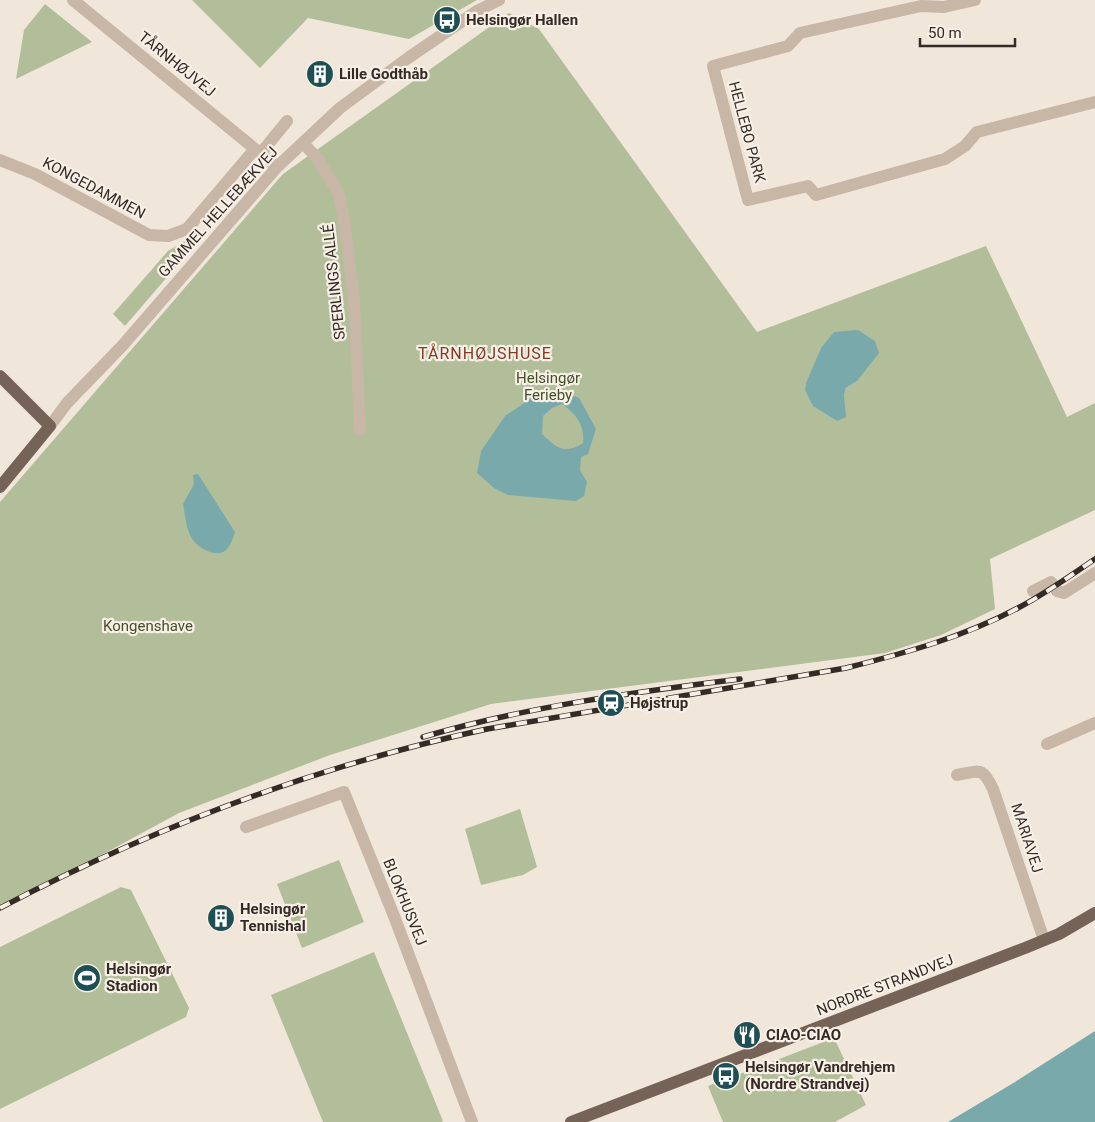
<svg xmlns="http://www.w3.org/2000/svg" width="1095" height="1122" font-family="Roboto,sans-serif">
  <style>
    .green { fill: #b2be9a; fill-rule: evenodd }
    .water { fill: #7aa9ac; fill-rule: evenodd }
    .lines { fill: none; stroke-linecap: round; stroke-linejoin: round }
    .minor { stroke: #c8b6a6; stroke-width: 12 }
    .major { stroke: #766358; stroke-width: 12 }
    .rail-casing { stroke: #342b27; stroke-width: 5.5 }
    .rail { stroke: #f8f0e6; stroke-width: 4; stroke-dasharray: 11; stroke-linecap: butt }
    .labels { text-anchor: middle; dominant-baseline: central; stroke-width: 4.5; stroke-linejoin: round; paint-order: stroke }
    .poi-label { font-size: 15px; font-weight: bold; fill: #342b27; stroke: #f8f0e6; text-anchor: start }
    .street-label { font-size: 15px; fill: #342b27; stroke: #f8f0e6 }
    .park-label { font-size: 15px; fill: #43512b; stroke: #f8f0e6 }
    .neighbourhood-label { font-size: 16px; letter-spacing: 1px; fill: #803b23; stroke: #f8f0e6 }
  </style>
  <rect width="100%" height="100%" fill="#f0e6da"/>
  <path class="green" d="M192 0H477L409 39 308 18 260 68Z
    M45 4 92 42 16 79 24 30Z
    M509 13 539 29 757 332 986 246 1067 417 1095 403V510L990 559 995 609 941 635 885 653 491 704 330 755 179 813 0 910V502L283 174ZM821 348 857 381 846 388 844 396 815 365Z
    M190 238 198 241 125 326 113 314 168 251Z
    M520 809 537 867 523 875 481 885 465 829Z
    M339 860 364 922 302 948 277 884Z
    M121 887 131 890 189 1008 186 1017 0 1109V947Z
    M374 952 443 1121 441 1122H323L271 995Z
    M834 1038 866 1105 835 1122H723L708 1086Z"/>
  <path class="water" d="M858 330 875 341 879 353 857 381 846 388 844 396 846 417 837 421 813 406 805 390 806 383 821 348 834 332Z
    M554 389 579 398 596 429 588 454 581 457 580 470 587 482 584 496 576 501 508 495 494 488 477 473 481 451 505 416 536 395ZM562 404C576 414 585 425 583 443 564 455 557 448 542 434L543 416 552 408Z
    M198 474 235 532C233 538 231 545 226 550 215 559 195 547 190 535 186 526 185 514 183 504L194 484 193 475Z
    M1095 1031V1122H948L1015 1082Z"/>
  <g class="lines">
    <path class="minor" d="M73 0 277 167
      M975 0 944 7 921 6 800 33 788 46 713 66 748 200 808 186 816 195 945 159 965 146 977 132 1095 102
      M303 143 318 159 339 195 344 220 354 299 360 430
      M261 153 287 121
      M0 160 35 174 149 235 168 236 187 229 255 149
      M50 426 67 403 123 345 277 167 340 108 408 58 477 11 499 0
      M1033 591 1051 582 1057 591 1064 593 1095 573
      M1047 744 1095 723
      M957 775C980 771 982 766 993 789L1044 940
      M246 827 344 792 394 916 472 1122"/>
    <path class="major" d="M0 376 50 426 0 487
      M571 1122 1025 948 1059 934 1095 913"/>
    <g class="rail-casing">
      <path id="rail" d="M423 737C525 707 635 692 740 679
        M0 908C154 827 316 766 487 729L846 668C905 653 964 637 1018 608 1045 594 1070 576 1095 559"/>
    </g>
    <use href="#rail" class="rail"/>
  </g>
  <defs>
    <g id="bus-disc" transform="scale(1.4375)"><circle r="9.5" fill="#1e4f54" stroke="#f8f0e6"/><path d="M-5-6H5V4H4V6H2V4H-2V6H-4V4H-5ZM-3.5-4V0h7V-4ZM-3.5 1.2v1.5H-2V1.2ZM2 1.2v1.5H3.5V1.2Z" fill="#fff"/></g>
    <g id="building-disc" transform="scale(1.4375)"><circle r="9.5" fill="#1e4f54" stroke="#f8f0e6"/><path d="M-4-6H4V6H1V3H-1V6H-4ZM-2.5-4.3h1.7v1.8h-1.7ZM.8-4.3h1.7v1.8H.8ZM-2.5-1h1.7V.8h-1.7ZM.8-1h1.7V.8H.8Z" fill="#fff"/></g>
    <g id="station-disc" transform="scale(1.4375)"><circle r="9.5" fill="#1e4f54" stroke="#f8f0e6"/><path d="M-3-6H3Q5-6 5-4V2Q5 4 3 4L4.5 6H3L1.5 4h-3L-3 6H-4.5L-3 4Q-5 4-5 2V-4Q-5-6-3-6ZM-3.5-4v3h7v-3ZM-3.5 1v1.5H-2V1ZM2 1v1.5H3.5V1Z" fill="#fff"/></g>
    <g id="stadium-disc" transform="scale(1.4375)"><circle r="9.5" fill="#1e4f54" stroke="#f8f0e6"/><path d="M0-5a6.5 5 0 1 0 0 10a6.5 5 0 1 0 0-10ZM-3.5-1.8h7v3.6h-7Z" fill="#fff"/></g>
    <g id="restaurant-disc" transform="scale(1.4375)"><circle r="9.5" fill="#1e4f54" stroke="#f8f0e6"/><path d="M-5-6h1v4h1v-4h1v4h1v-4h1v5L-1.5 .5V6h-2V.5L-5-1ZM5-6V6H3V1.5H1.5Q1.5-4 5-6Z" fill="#fff"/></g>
  </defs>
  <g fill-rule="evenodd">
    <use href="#bus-disc" x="447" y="20"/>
    <use href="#building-disc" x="320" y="74"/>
    <use href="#station-disc" x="611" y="703"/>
    <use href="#building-disc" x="221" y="918"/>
    <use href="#stadium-disc" x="87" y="978"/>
    <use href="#restaurant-disc" x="747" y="1035"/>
    <use href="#bus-disc" x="726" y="1076"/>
  </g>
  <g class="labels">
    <g class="poi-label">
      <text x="466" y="20">Helsingør Hallen</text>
      <text x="339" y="74">Lille Godthåb</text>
      <text x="630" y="703">Højstrup</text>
      <text x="240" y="909">Helsingør<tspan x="240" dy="17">Tennishal</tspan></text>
      <text x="106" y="969">Helsingør<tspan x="106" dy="17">Stadion</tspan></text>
      <text x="766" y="1035">CIAO-CIAO</text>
      <text x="745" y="1067">Helsingør Vandrehjem<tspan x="745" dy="17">(Nordre Strandvej)</tspan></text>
    </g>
    <g class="street-label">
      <text transform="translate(177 64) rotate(39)">TÅRNHØJVEJ</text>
      <text transform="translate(747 132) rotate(75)">HELLEBO PARK</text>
      <text transform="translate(94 188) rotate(28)">KONGEDAMMEN</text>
      <text transform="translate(218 212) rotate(-48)">GAMMEL HELLEBÆKVEJ</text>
      <text transform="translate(334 282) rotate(-96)">SPERLINGS ALLÉ</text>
      <text transform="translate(1027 838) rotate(72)">MARIAVEJ</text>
      <text transform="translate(405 902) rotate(68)">BLOKHUSVEJ</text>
      <text transform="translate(885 985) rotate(-21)">NORDRE STRANDVEJ</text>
    </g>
    <g class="park-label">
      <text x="548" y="378">Helsingør<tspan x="548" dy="17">Ferieby</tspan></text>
      <text x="148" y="626">Kongenshave</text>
    </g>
    <g class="neighbourhood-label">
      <text x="485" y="353">TÅRNHØJSHUSE</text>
    </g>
  </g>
  <path d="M920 38v8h95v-8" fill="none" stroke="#342b27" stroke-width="2.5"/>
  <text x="928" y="38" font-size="15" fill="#342b27" stroke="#f8f0e6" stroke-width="4" paint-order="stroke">50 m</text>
</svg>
